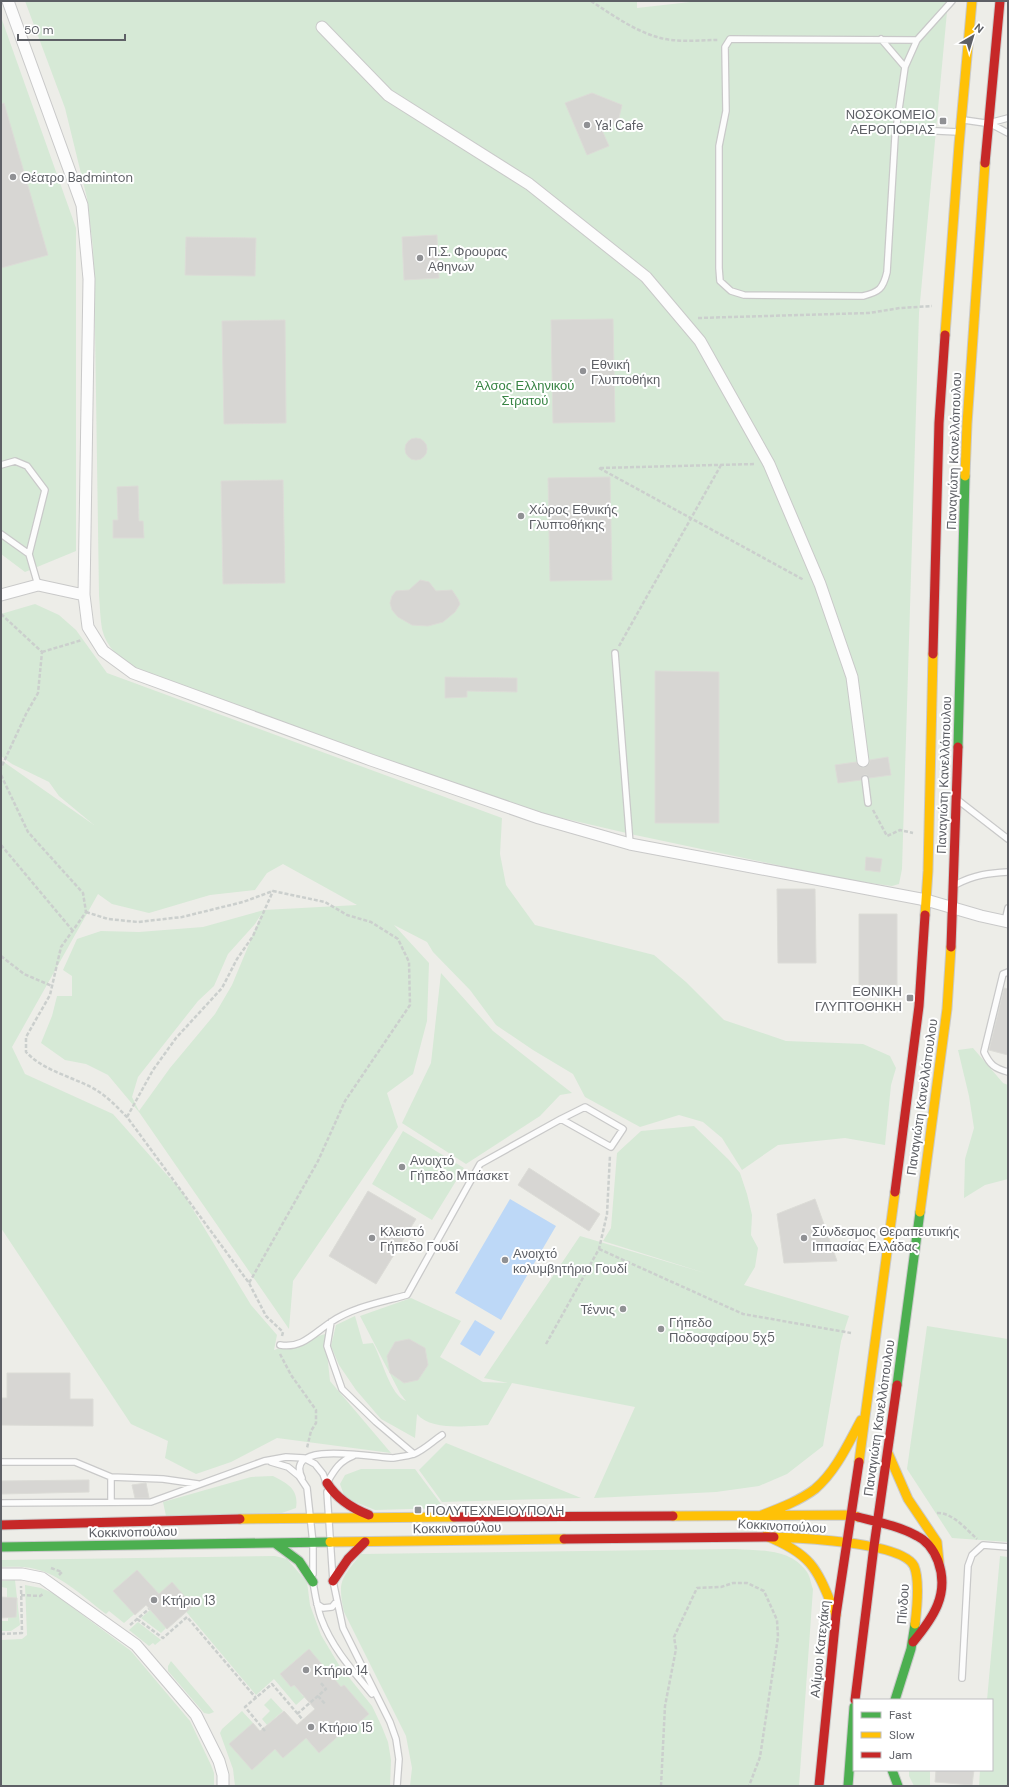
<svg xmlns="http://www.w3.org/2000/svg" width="1009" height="1787" font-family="'DM Sans',sans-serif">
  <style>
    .green { fill: #d6e9d6; fill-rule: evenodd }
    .water { fill: #bdd8f7 }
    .building { fill: #d7d6d3; stroke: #dcdcd7 }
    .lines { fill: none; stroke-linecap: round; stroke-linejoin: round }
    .lane-casing { stroke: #c9c9c9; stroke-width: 8 }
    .street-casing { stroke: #c9c9c9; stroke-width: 13 }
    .fast-casing { stroke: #cacaca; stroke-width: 11 }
    .slow-casing { stroke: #cacaca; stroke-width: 11 }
    .jam-casing { stroke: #cacaca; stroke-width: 11 }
    .path { stroke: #cbcfcd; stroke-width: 2.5; stroke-dasharray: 4 2; stroke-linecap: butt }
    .lane { stroke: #fcfcfc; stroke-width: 5.5 }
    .street { stroke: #fcfcfc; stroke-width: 11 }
    .fast { stroke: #4caf50; stroke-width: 9 }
    .slow { stroke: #ffc107; stroke-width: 9 }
    .jam { stroke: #c62828; stroke-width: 9 }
    .poi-dot { fill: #909194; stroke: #fff; stroke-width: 1.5 }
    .labels { text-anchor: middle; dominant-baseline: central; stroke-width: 4; stroke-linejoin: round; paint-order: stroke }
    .poi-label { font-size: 13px; fill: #5e6066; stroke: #fff; text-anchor: start }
    .park-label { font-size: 13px; fill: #378343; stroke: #fff }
    .street-label { font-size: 13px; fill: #5e6066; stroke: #fff }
  </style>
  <rect width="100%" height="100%" fill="#edede8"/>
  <path class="green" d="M25 1H637V8L699 1H948L919 313 902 869 899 884 892 886 848 880 635 835 532 811 186 688C155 676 111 666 102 629 100 618 100 606 99 595L95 328 93 248 87 198 65 108Z
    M1 17 76 228V551L25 572 1 554Z
    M35 604 59 615 76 630 107 673 502 818 500 854 506 885 535 925 654 955 686 982 724 1020 786 1041 863 1044 890 1056 896 1068 891 1085 885 1145 845 1138 778 1145 742 1170 722 1138 703 1122 679 1115 640 1127 585 1097 573 1074 533 1050 496 1025 470 990 433 952 427 942 394 925 429 963 427 1021 413 1074 387 1093 398 1127 293 1281 289 1329 139 1112 108 1075 86 1064 65 1060 41 1043 52 1016 57 996H72V976L63 970 77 939 101 931 139 932 203 927 264 910 357 905 283 864 267 873 255 890 210 895 149 913 112 904 98 894 12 1047 25 1074 113 1114 183 1193 251 1305 277 1335 274 1350 325 1334 330 1381 391 1453 277 1438 231 1462 196 1474 165 1458 168 1441 131 1424 1 1228V760L94 825 59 796 49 782 12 764 1 756V614ZM262 913 232 985 215 1014 170 1068 139 1111 132 1097 138 1077 198 1001 214 986 228 954 255 924Z
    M441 973 493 1031 572 1093 560 1095 540 1116 466 1164 402 1123 431 1063Z
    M973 1048 1003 1083 1008 1085V1179L985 1185 964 1198 965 1159 974 1128 969 1096 958 1050Z
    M694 1126 729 1160 740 1173 747 1194 752 1215 751 1235 758 1248 755 1267 744 1285 849 1316 841 1341 823 1446 787 1474 759 1486 716 1492 594 1498 635 1407 512 1383 488 1425C468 1426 431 1431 417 1414L415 1438 381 1419 356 1390 339 1365 331 1346 336 1325 355 1316 363 1344 373 1343C382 1359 390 1395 406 1401L400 1393 360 1316 411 1298 461 1321 440 1357 483 1382 508 1383 484 1378 580 1236 705 1273 603 1241 611 1228 617 1153 641 1131Z
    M403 1131 464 1168 432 1220 372 1184Z
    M927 1326 1008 1339V1542L952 1538 907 1469Z
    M446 1443 581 1498 442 1502 419 1470Z
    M361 1469H415L444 1508 375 1510 345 1498 340 1484 345 1475Z
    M273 1476C288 1484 299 1489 296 1508L282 1513 166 1516 163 1502 251 1477Z
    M735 1549C761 1551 790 1548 807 1572 810 1576 811 1584 813 1589L799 1786H410L412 1768 406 1736 344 1612C337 1580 342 1578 361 1554Z
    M275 1556 287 1559 307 1582 310 1605 321 1635 339 1665 372 1706 382 1727 388 1742 391 1760 390 1786H235L233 1769 220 1733 222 1729 242 1711 253 1723 252 1769 275 1749 306 1738 319 1753 343 1732 345 1735 369 1714 328 1699 309 1650 280 1674 291 1687 294 1685 303 1696H306L296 1705 274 1679 256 1695 183 1608 147 1603 124 1623 109 1611 106 1614C86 1599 60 1574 35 1569 24 1566 12 1567 1 1567V1560Z
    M1000 1556 1008 1557V1786H979L980 1770H992V1700H987Z
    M15 1580 20 1625 11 1631H1V1621H8V1617H16L17 1599 7 1598V1588L1 1587V1581Z
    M25 1585 41 1588 53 1593 131 1651 190 1721 211 1765 214 1773V1786H1V1640L22 1639 27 1635Z
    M150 1610 166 1628 161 1633 141 1618Z
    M138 1622 161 1640 155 1645 153 1643 149 1646 129 1630Z
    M171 1661 210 1707 214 1712 209 1714 204 1713 168 1671V1666Z
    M271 1698 283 1711 267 1725 262 1719 270 1711 264 1705Z
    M909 1770H930V1785L940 1786H914L909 1776Z"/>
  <path class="water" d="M510 1199 556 1226 501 1320 455 1293Z
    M475 1320 495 1332 480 1356 460 1344Z"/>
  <path class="building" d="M592 93 622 105 617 126 597 119 609 146 587 155 565 103Z
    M4 103 48 255 1 268V104Z
    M437 235 439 278 404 280 402 237Z
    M186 237 256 238 255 276 185 275Z
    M613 319 615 422 553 423 551 320Z
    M285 320 286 423 224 424 222 321Z
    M405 449a11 11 0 1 1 22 0a11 11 0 1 1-22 0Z
    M610 477 612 580 550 581 548 478Z
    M283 480 285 583 223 584 221 481Z
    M138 486 139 521H143L144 538H113V520H118L117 487Z
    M420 580 429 582 436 591 452 590 458 599 460 604 455 612 443 622 428 626 412 625 398 617 392 610 390 603 392 596 396 591 409 590Z
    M655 671 719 672V823H655Z
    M445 677 517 678V692L467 691V697L445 698Z
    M888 757 891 775 869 778 867 775H864L861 780 838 783 835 765 856 762 860 767 864 768 869 764 870 760Z
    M866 857 882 859 880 872 865 870Z
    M777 889H815L816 963H778Z
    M859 914H897V985H859Z
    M1004 988 1008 989V1055L989 1050Z
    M529 1168 600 1214 589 1231 518 1185Z
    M368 1191 416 1219 376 1284 329 1256Z
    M815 1199 837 1261 784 1263 777 1214Z
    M409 1339 425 1348 428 1365 418 1380 404 1383 390 1373 387 1356 395 1342Z
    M7 1373H70V1399H93V1426L1 1425V1398H7Z
    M89 1480V1492L1 1494V1481Z
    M146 1483 149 1498H135L132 1485Z
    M137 1570 159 1594 172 1582 193 1606 167 1629 146 1605 135 1615 113 1591Z
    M1 1597 17 1598 16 1617 1 1618Z
    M309 1649 341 1687 344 1685 369 1714 345 1735 343 1732 319 1753 306 1738 283 1758 275 1749 252 1770 229 1744 253 1723 260 1731 284 1711 297 1725 315 1709 294 1685 291 1687 280 1674Z
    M936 1770H974L972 1785 935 1782Z"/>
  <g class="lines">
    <g class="lane-casing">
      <path id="lane" d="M881 39 905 67
        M917 40 730 39 725 47 726 111 719 146V268L720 281 731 291 744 295 863 296C879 292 883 289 887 272L895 137 905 67 917 40 952 1
        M1008 118 989 123 1008 133
        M964 120 985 123
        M896 129 958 132
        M1 465 15 461 27 466 45 490 29 554 38 585
        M1 534 29 554
        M615 653 630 844
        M865 779 868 803
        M959 801 1008 839
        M957 884C974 875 989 873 1008 872
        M1005 921 1008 908
        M1008 972 1003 974 984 1052C990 1065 994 1068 1008 1072
        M331 1322 327 1346 342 1389 376 1422 414 1454
        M280 1345C302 1349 314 1333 331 1322 353 1307 382 1302 407 1295L480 1164 561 1119 611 1147 623 1129 585 1107 561 1119
        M1 1462H75L111 1477 163 1479 198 1484
        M271 1462 288 1467 299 1476 307 1488 313 1543V1574
        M302 1478C283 1439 376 1458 393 1458 399 1457 408 1456 414 1454 424 1450 433 1441 442 1435
        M328 1481C335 1469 340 1461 353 1456
        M327 1492 333 1581 343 1628 390 1722 396 1739 399 1759 397 1786
        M111 1502V1477
        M1 1503 151 1502 264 1461 286 1457 304 1458 315 1464 323 1474 326 1482
        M313 1582C315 1594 317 1607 321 1618 332 1648 353 1671 372 1694
        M317 1604 323 1608 332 1607 337 1601
        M962 1678 968 1566 972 1555 983 1545 1008 1547"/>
    </g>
    <g class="street-casing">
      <path id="street" d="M8 1 82 205 89 279 84 595 88 627 103 651 133 673 371 760 539 818 630 844 926 900 981 916 1008 922
        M322 27 388 95 529 184 646 277 700 341 769 464 820 584 852 677 863 761
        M1 595 38 585 84 595
        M1 1574H22L42 1578 136 1645 196 1715 219 1761 223 1775V1786"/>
    </g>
    <g class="fast-casing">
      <path id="fast" d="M958 747 965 476
        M897 1385 920 1212
        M276 1544 299 1561 313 1582
        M1 1547 330 1542
        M895 1700 911 1649 915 1624
        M892 1770 898 1786
        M848 1786 854 1707"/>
    </g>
    <g class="slow-casing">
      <path id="slow" d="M945 335 959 145 972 1
        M965 476 967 424 985 163
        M925 915 928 871 933 654
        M920 1212 947 1009 951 947
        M888 1453 908 1499 937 1542 939 1562
        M859 1462 895 1192
        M762 1515C780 1508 799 1501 815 1489 836 1471 848 1444 861 1420
        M673 1516 851 1515 858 1517
        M240 1519 454 1517
        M766 1536C814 1555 817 1570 836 1615
        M774 1537C800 1538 902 1542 914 1566 920 1580 917 1608 915 1624
        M330 1542 564 1539"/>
    </g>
    <g class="jam-casing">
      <path id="jam" d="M985 163 1000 1
        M933 654 939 423 945 335
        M951 947 958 747
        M895 1192 919 1006 925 915
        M327 1483C337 1499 351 1508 369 1515
        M454 1517 673 1516
        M858 1517C878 1522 899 1526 917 1536 928 1541 934 1551 938 1561 950 1594 933 1618 913 1642
        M1 1525 240 1519
        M564 1539 774 1537
        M333 1581 348 1559 365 1542
        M855 1700 874 1546 897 1385
        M819 1786 836 1615 859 1462"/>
    </g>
    <path class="path" d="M591 1C611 14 633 30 657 37 676 43 699 40 719 40
      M698 318 869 313 900 308 932 306
      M599 468 804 580
      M600 468 755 464
      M1 614 42 652 38 693 26 714 1 768
      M619 646 721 465
      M42 652 82 640
      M1 775 28 832 83 893 86 912 61 947 50 995 26 1037V1052C43 1070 69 1076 91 1087 106 1095 116 1106 127 1117L249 1283 266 1316 283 1332 282 1336
      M873 810 887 836 900 830 913 833
      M1 845 73 931
      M86 912 108 919 138 922 182 917 243 902 273 891 325 902 347 915 371 922 398 939 409 962 410 1005 345 1101 318 1161 249 1283
      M1 956 24 974 52 986
      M127 1117 153 1070 176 1038 222 988 237 959 253 936 273 891
      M599 1249 743 1314 851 1333
      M546 1344 599 1249 607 1214 610 1155
      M280 1354 291 1375 316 1410V1423L311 1431 307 1448
      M937 1513C952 1512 967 1530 977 1539
      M51 1568 62 1572 59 1575
      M21 1595 40 1596 43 1594
      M137 1619 163 1638 187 1617 256 1698
      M130 1625 149 1609
      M1 1634 22 1633 21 1586
      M318 1696 326 1705
      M297 1714 326 1689 320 1682
      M265 1731 245 1707 272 1684 303 1720
      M661 1786 665 1706 676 1649 674 1637 697 1588 721 1587 733 1583H747L764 1591 777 1620 778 1637 760 1757 749 1786"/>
    <use href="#lane" class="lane"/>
    <use href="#street" class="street"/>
    <use href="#fast" class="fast"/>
    <use href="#slow" class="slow"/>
    <use href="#jam" class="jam"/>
  </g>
  <g class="poi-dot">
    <rect x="939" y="117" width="8" height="8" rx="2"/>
    <circle cx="587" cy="125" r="4"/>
    <circle cx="13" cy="177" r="4"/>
    <circle cx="420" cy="258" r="4"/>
    <circle cx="583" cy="371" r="4"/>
    <circle cx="521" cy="516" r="4"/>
    <rect x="906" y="994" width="8" height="8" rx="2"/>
    <circle cx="402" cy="1167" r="4"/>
    <circle cx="372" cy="1238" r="4"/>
    <circle cx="804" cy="1238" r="4"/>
    <circle cx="505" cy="1260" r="4"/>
    <circle cx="623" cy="1309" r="4"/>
    <circle cx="661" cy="1329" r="4"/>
    <rect x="414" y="1506" width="8" height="8" rx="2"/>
    <circle cx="154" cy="1600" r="4"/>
    <circle cx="306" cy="1670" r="4"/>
    <circle cx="311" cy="1727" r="4"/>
  </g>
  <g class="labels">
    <g class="poi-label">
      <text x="935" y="114" text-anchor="end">ΝΟΣΟΚΟΜΕΙΟ<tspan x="935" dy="15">ΑΕΡΟΠΟΡΙΑΣ</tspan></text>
      <text x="595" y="125">Ya! Cafe</text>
      <text x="21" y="177">Θέατρο Badminton</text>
      <text x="428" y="251">Π.Σ. Φρουρας<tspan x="428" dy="15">Αθηνων</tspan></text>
      <text x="591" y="364">Εθνική<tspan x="591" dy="15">Γλυπτοθήκη</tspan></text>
      <text x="529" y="509">Χώρος Εθνικής<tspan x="529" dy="15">Γλυπτοθήκης</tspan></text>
      <text x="902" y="991" text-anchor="end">ΕΘΝΙΚΗ<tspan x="902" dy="15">ΓΛΥΠΤΟΘΗΚΗ</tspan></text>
      <text x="410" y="1160">Ανοιχτό<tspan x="410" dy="15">Γήπεδο Μπάσκετ</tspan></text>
      <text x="380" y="1231">Κλειστό<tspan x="380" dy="15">Γήπεδο Γουδί</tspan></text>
      <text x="812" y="1231">Σύνδεσμος Θεραπευτικής<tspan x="812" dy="15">Ιππασίας Ελλάδας</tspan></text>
      <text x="513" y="1253">Ανοιχτό<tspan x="513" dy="15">κολυμβητήριο Γουδί</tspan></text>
      <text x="615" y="1309" text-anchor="end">Τέννις</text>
      <text x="669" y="1322">Γήπεδο<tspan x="669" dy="15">Ποδοσφαίρου 5χ5</tspan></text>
      <text x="426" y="1510">ΠΟΛΥΤΕΧΝΕΙΟΥΠΟΛΗ</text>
      <text x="162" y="1600">Κτήριο 13</text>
      <text x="314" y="1670">Κτήριο 14</text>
      <text x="319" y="1727">Κτήριο 15</text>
    </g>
    <g class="park-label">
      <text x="525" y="385">Άλσος Ελληνικού<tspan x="525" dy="15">Στρατού</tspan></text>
    </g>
    <g class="street-label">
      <text transform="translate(954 451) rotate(-88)">Παναγιώτη Κανελλόπουλου</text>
      <text transform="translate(944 775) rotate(-88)">Παναγιώτη Κανελλόπουλου</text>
      <text transform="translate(922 1097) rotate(-82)">Παναγιώτη Κανελλόπουλου</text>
      <text transform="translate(879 1418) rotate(-82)">Παναγιώτη Κανελλόπουλου</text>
      <text transform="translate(782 1526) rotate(3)">Κοκκινοπούλου</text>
      <text transform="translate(457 1528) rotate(-1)">Κοκκινοπούλου</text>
      <text transform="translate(133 1532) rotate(-1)">Κοκκινοπούλου</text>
      <text transform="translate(903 1604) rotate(-86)">Πίνδου</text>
      <text transform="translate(820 1649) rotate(-84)">Αλίμου Κατεχάκη</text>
    </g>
  </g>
  <rect width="1009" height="1787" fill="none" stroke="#5e6066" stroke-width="4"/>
  <rect x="853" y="1699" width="140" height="72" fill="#ffffff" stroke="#bfbfc2"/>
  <rect x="861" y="1712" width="20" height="6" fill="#4caf50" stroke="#bfbfc2"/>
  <text x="889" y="1719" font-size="12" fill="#5e6066">Fast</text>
  <rect x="861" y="1732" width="20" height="6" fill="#ffc107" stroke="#bfbfc2"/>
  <text x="889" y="1739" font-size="12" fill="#5e6066">Slow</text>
  <rect x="861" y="1752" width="20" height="6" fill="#c62828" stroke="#bfbfc2"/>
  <text x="889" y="1759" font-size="12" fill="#5e6066">Jam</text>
  <g transform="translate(973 36) rotate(38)" stroke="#ffffff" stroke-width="3" paint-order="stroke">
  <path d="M0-3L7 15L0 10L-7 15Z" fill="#5e6066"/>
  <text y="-6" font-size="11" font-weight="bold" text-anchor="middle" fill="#5e6066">N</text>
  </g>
  <path d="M18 34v6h107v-6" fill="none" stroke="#5e6066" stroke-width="2"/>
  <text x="24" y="34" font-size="12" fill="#5e6066" stroke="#ffffff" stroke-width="3" paint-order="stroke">50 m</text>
</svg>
